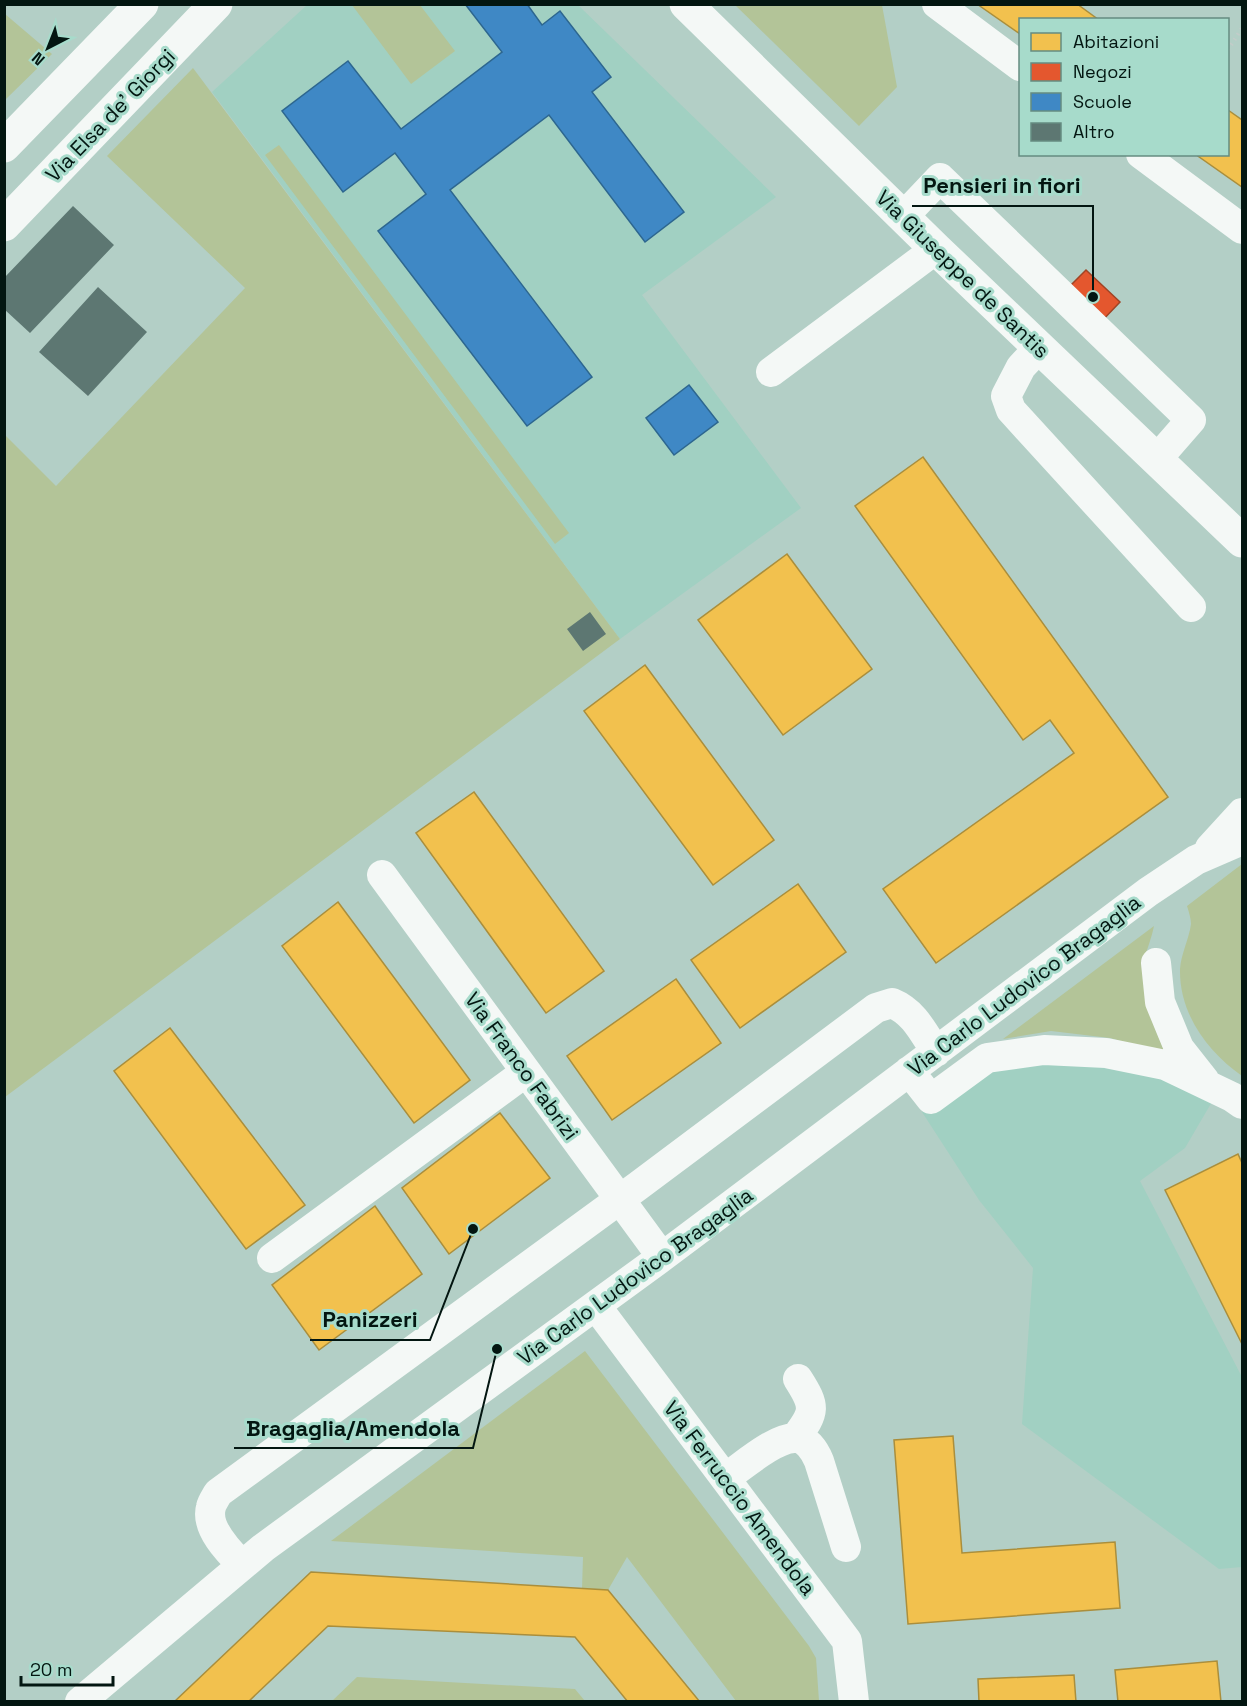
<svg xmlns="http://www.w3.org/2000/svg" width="1247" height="1706" font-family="'Space Grotesk',sans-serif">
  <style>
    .built { fill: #a1d0c2 }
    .green { fill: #b3c498 }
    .homes { fill: #f2c14e; stroke: #aa8e3c; stroke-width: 1.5 }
    .shops { fill: #e4572e; stroke: #a04425; stroke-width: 1.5 }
    .schools { fill: #3f88c5; stroke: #2d668f; stroke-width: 1.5 }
    .building { fill: #5d7772 }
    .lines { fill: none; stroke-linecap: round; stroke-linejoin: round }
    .path { stroke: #c3ccc9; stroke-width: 4; stroke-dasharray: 1.5 4.5; stroke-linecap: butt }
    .minor { stroke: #f4f8f6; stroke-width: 30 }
    .major { stroke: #f4f8f6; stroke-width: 33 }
    .labels { text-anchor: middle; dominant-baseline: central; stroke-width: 6; stroke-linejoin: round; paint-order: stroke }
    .street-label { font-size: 21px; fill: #031611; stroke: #a7dbcb }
    .leader { fill: none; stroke: #031611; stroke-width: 2 }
    .callout-dot { fill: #031611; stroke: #a7dbcb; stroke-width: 2 }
    .callout-label { font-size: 22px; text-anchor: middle; font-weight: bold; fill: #031611; stroke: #a7dbcb; stroke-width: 6; stroke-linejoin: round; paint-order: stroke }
  </style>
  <rect width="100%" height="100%" fill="#b3cfc6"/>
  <path class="built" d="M307 5H578L776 197 642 295 801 508 620 639 212 92Z
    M1110 1060 1216 1095 1185 1148 1140 1181 1242 1377V1567L1219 1569 1022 1424 1033 1268 979 1200 922 1112 989 1064Z"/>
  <path class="green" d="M352 5H420L455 51 411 84Z
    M735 5H882L897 87 859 126Z
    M5 14 52 54 5 100Z
    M193 68 620 639 5 1097V435L56 486 245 288 107 156Z
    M279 145 569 533 555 544 265 155Z
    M1242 864V1076C1208 1052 1179 1014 1180 969 1181 954 1189 939 1191 924 1191 919 1189 912 1187 906Z
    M1154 926C1152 937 1147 948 1145 958 1140 993 1152 1024 1166 1054L1110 1038 1051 1031 1003 1039Z
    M585 1351 809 1646 816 1658 819 1701H736L627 1557 608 1590 582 1589 583 1557 331 1541Z
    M357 1677 575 1689 585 1701H332Z"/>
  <path class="homes" d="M977 4H1077L1099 20H1020V34Z
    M1228 110 1242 120V187L1195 154H1228Z
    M923 457 1168 797 936 963 883 889 1074 753 1050 720 1023 740 855 506Z
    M787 554 872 669 783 735 698 620Z
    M645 665 774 840 713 885 584 711Z
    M474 792 604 971 546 1013 416 833Z
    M798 884 846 952 740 1028 691 960Z
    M338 902 470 1080 414 1123 282 946Z
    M676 979 721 1043 612 1120 567 1056Z
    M170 1028 305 1205 246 1249 114 1071Z
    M500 1113 550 1178 449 1254 402 1188Z
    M1238 1154 1242 1163V1344L1165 1190Z
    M375 1206 422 1274 319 1350 272 1285Z
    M953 1436 962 1553 1115 1542 1120 1608 908 1624 894 1440Z
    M311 1572 608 1590 700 1702H628L575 1637 328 1626 248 1702H174Z
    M1217 1661 1221 1702H1118L1115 1670Z
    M1074 1675 1076 1702H979L978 1679Z"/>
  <path class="shops" d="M1086 270 1120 302 1099 324 1065 291Z"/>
  <path class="schools" d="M465 4H527L542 25 560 11 611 77 592 92 684 212 645 242 549 115 450 190 592 377 527 426 378 231 426 194 395 153 343 192 282 111 348 61 401 129 502 52Z
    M689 385 718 422 674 455 646 418Z"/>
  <path class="building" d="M73 206 114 245 30 333 4 309V278Z
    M98 287 147 332 88 396 39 352Z
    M590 612 606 634 583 651 567 629Z"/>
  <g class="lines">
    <path class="path" d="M1228 50 1242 28"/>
    <path class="minor" d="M937 4 1020 66
      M1141 154 1242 229
      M903 217 940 178 1191 420 1157 459
      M1039 348 1021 367 1006 396 1011 410 1191 607
      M771 372 936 249
      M1210 848 1242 813
      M382 875 662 1257
      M1156 963 1160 1002 1179 1048 1205 1081
      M909 1071 931 1099 987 1058 1044 1050 1106 1053 1165 1065 1232 1097 1242 1104
      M272 1258 526 1072
      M596 1306 847 1641 854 1702
      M796 1437C815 1412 816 1407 798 1379
      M725 1478C742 1467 773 1439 794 1438 806 1437 815 1451 819 1461L846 1547
      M242 1565C229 1552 205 1528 211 1507 212 1502 216 1497 218 1493L638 1186 876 1008 892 1003C914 1012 923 1032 936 1052
      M80 1702 263 1548 662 1257 1148 892 1196 860 1242 840"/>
    <path class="major" d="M686 4 936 249 1242 541
      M4 146 142 4
      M4 225 216 4"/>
  </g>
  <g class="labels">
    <g class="street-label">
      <text transform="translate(110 115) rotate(-46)">Via Elsa de' Giorgi</text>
      <text transform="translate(963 274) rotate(44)">Via Giuseppe de Santis</text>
      <text transform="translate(1024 985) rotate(-37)">Via Carlo Ludovico Bragaglia</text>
      <text transform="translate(522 1066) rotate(54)">Via Franco Fabrizi</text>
      <text transform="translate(635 1276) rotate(-36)">Via Carlo Ludovico Bragaglia</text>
      <text transform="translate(740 1498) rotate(53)">Via Ferruccio Amendola</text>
    </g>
  </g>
  <path class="leader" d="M1093 297L1093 206H912M473 1229L430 1340H310M497 1349L473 1448H234"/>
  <g class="callout-dot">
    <circle cx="1093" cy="297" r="6"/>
    <circle cx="473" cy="1229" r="6"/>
    <circle cx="497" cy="1349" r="6"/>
  </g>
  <g class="callout-label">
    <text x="1002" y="193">Pensieri in fiori</text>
    <text x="370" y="1327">Panizzeri</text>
    <text x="353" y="1436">Bragaglia/Amendola</text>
  </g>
  <rect width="1247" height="1706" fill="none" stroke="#031611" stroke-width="12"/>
  <rect x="1019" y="18" width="210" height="138" fill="#a7dbcb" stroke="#658c81" stroke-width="1.5"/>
  <rect x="1031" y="33" width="30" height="18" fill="#f2c14e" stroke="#658c81" stroke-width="1.5"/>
  <text x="1073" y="48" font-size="18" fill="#031611">Abitazioni</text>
  <rect x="1031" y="63" width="30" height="18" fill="#e4572e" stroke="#658c81" stroke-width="1.5"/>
  <text x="1073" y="78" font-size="18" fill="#031611">Negozi</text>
  <rect x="1031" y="93" width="30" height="18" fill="#3f88c5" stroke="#658c81" stroke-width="1.5"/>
  <text x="1073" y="108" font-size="18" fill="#031611">Scuole</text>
  <rect x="1031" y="123" width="30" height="18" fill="#5d7772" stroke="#658c81" stroke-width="1.5"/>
  <text x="1073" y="138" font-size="18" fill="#031611">Altro</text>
  <g transform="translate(48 48) rotate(222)" stroke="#a7dbcb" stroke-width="4.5" paint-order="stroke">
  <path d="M0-4.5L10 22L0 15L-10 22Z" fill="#031611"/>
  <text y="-9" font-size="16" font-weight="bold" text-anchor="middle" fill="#031611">N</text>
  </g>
  <path d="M21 1676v9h92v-9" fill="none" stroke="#031611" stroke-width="3"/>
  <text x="30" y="1676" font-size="18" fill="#031611" stroke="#a7dbcb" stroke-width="4.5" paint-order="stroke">20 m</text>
</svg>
